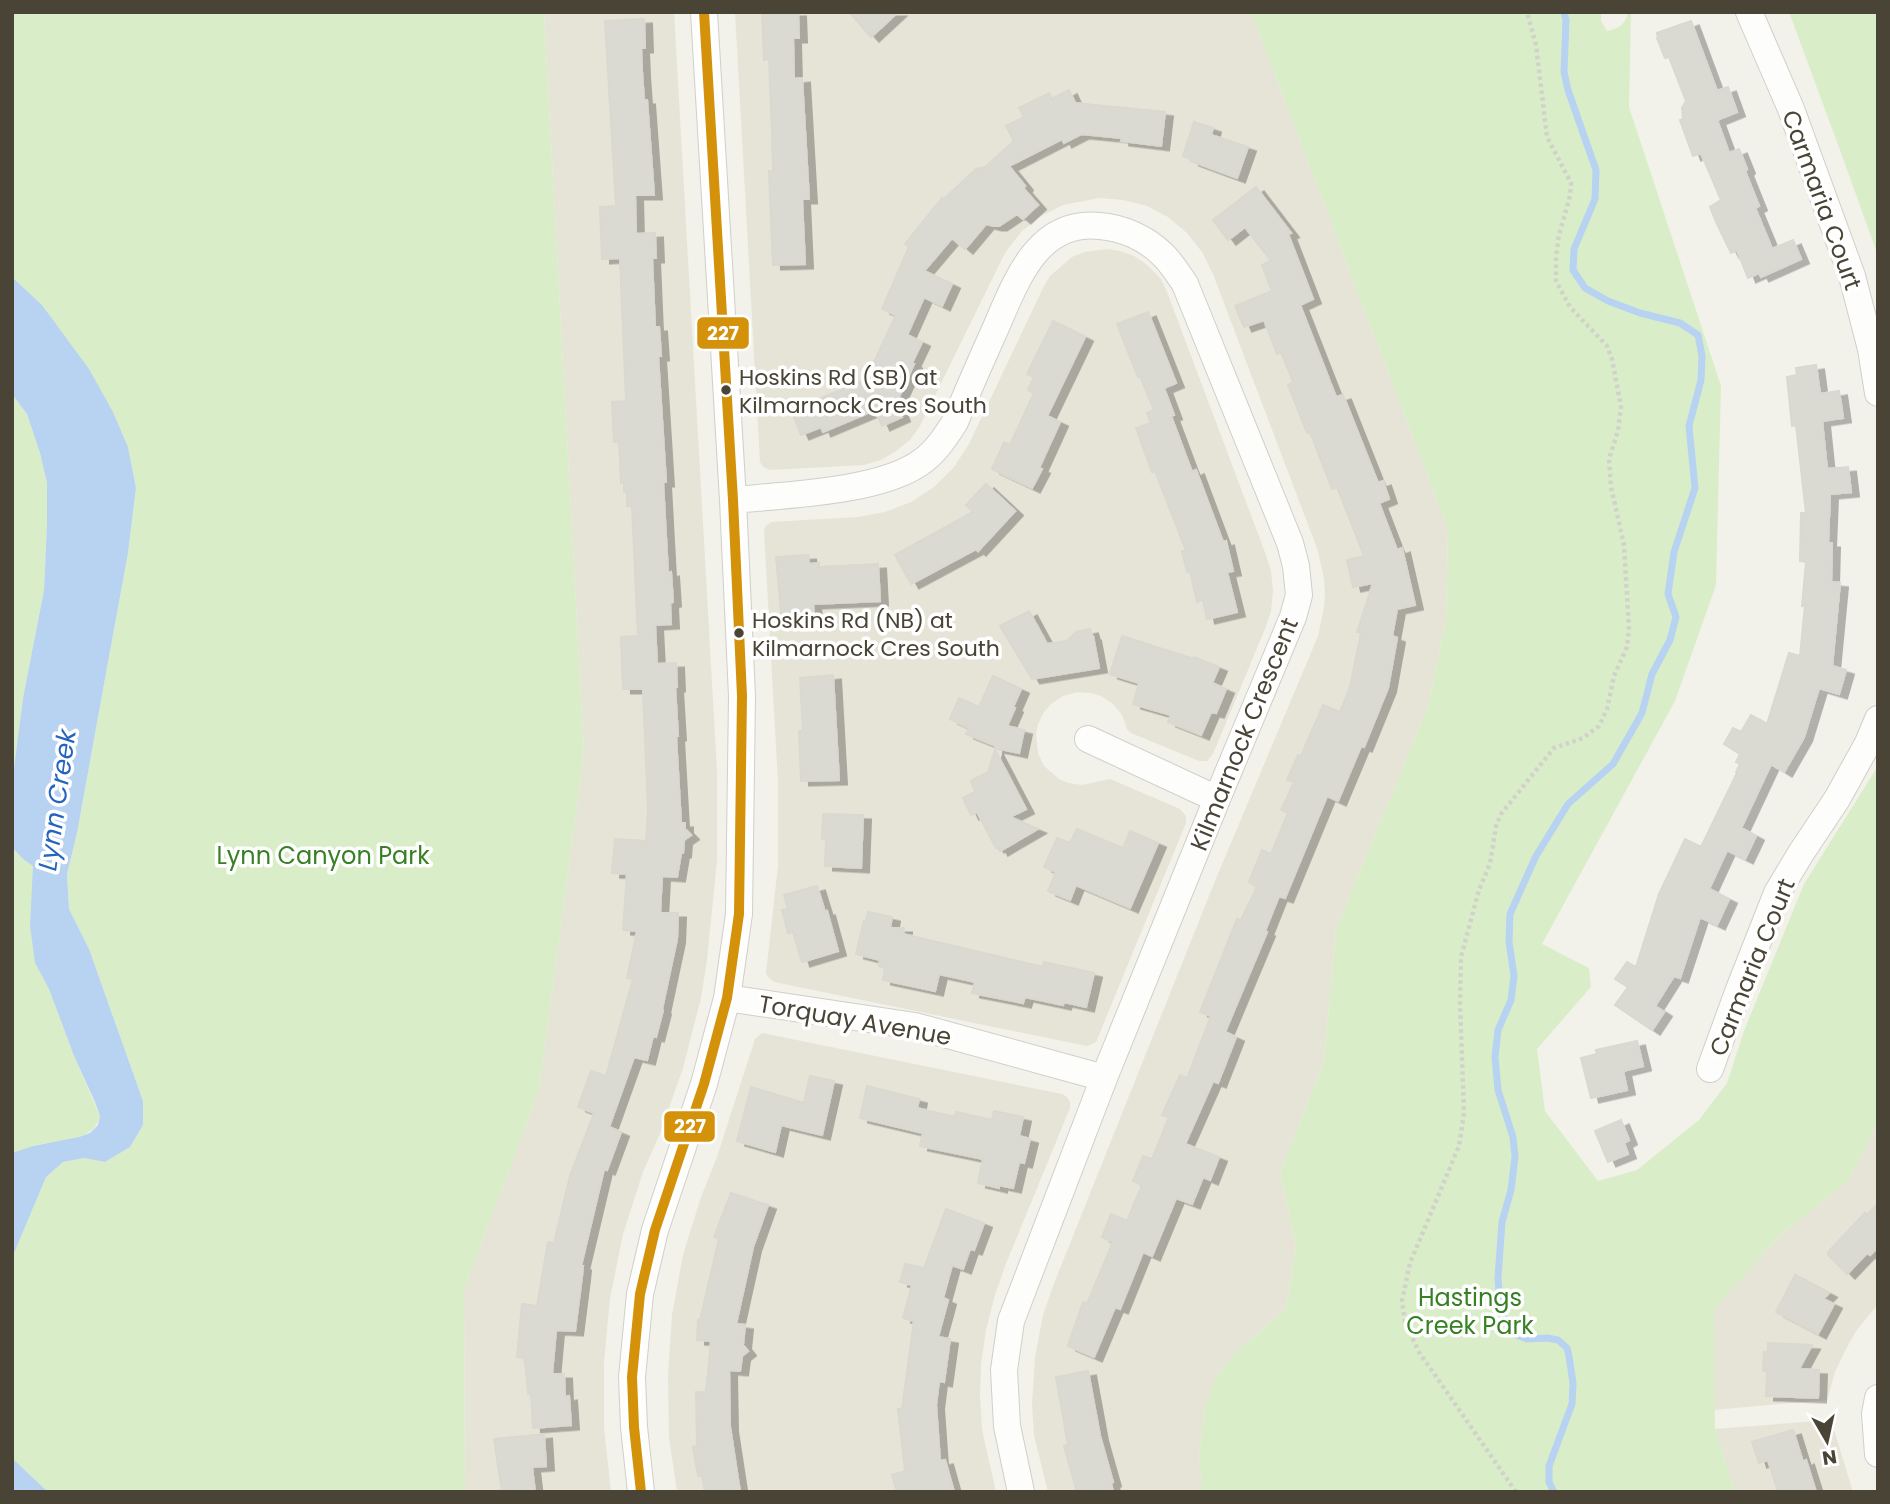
<svg xmlns="http://www.w3.org/2000/svg" width="1890" height="1504" font-family="Poppins,sans-serif">
  <style>
    .residential { fill: #e6e4d7 }
    .green { fill: #d9eec8 }
    .water { fill: #b8d2f2 }
    .lines { fill: none; stroke-linecap: round; stroke-linejoin: round }
    .stream { stroke: #b8d2f2; stroke-width: 7 }
    .building { fill: #dbdad2; stroke: #dad8d0; stroke-width: 2; filter: url(#shadow) }
    .minor-casing { stroke: #d0cfc8; stroke-width: 28 }
    .path { stroke: #d2d1ca; stroke-width: 4.5; stroke-dasharray: 3.5 3.5; stroke-linecap: butt }
    .minor { stroke: #fdfdfc; stroke-width: 26 }
    .bus-1-casing { stroke: #fff; stroke-width: 16 }
    .bus-1 { stroke: #d4920b; stroke-width: 10 }
    .bus-dot { fill: #494435; stroke: #fff; stroke-width: 2.5 }
    .labels { text-anchor: middle; dominant-baseline: central; stroke-width: 7; stroke-linejoin: round; paint-order: stroke }
    .bus-label { font-size: 22px; fill: #494435; stroke: #fff; text-anchor: start }
    .street-label { font-size: 24px; fill: #494435; stroke: #fff }
    .park-label { font-size: 24px; fill: #378023; stroke: #fff }
    .water-label { font-size: 26px; font-style: italic; fill: #2564be; stroke: #fff }
    .line-badge { stroke: #fff; stroke-width: 2.5 }
    .badge-label { font-size: 19px; text-anchor: middle; font-weight: bold; fill: #fff }
  </style>
  <defs>
    <filter id="shadow"><feDropShadow dx="8" dy="4.5" stdDeviation="0" flood-color="#0004"/></filter>
  </defs>
  <rect width="100%" height="100%" fill="#f2f1ea"/>
  <path class="residential" d="M544 12H674L717 771V860L707 960 701 998 683 1068 659 1136 643 1172 623 1234 610 1298 604 1363V1428L611 1492H465L464 1289 539 1090 584 752Z
    M735 12H1251L1448 529 1446 620 1428 706 1336 930 1324 1061 1280 1174 1296 1245 1286 1309 1234 1354 1216 1377 1205 1406 1199 1459 1203 1492H1048L1034 1435 1032 1405 1035 1357 1043 1315 1053 1286 1215 881 1318 636 1324 608 1325 593 1324 579 1318 551 1213 274 1202 252 1187 233 1168 217 1147 206 1123 200 1099 198 1063 205 1041 216 1022 231 1007 250 1001 261 920 426 910 440 896 451 881 460 864 465 770 470 763 467 760 462Z
    M1107 249 1120 251 1134 256 1146 264 1161 279 1167 292 1266 555 1271 571 1273 591 1271 611 1265 629 1213 754 1207 761H1199L1131 733 1127 729 1122 715 1113 704 1101 696 1091 693 1077 692 1063 696 1051 704 1044 712 1038 724 1036 734 1038 753 1044 766 1059 779 1068 783 1082 785 1110 779 1180 809 1186 816V823L1096 1042 1087 1046 774 982 768 977 766 973 778 866V782L764 530 766 526 771 522 858 517 885 512 911 502 934 487 954 467 969 444 1043 288 1050 276 1072 257 1085 252Z
    M762 1033 1062 1094 1067 1097 1070 1102V1108L1005 1266 994 1298 986 1330 981 1364 980 1397 982 1430 996 1492H677L669 1437 668 1376 672 1315 683 1255 701 1197 717 1157 755 1039Z
    M1878 1122V1304L1856 1331 1845 1351 1835 1372 1827 1400 1713 1410 1714 1309 1780 1235 1848 1181Z
    M1831 1420 1853 1492H1735L1715 1429Z"/>
  <path class="green" d="M12 12H544L584 752 539 1090 464 1289 465 1492H48L12 1458V1258L46 1177 63 1162 84 1158 105 1162 130 1147 143 1125V1101L89 949 69 909 67 874 77 833 106 673 128 553 136 488 128 447 113 412 42 305 12 277Z
    M1251 12H1601V21L1607 31C1618 29 1626 24 1628 12H1631L1629 107 1721 386 1716 585 1675 701 1542 944 1589 968 1591 987 1537 1049 1545 1111 1598 1181 1637 1170 1699 1120 1727 1083 1744 1031 1804 884 1878 766V1122L1848 1181 1780 1235 1714 1309 1715 1429 1735 1492H1203L1199 1459 1205 1405 1216 1377 1234 1354 1286 1309 1296 1245 1280 1174 1324 1061 1336 930 1428 706 1446 620 1448 529Z
    M1789 12H1878V256L1844 161Z
    M12 394 27 414 40 453 47 483V524L44 590 23 698 12 784Z
    M12 847 23 859 33 866 35 963 49 989 74 1056 100 1116C95 1143 54 1140 33 1146 26 1148 19 1151 12 1153Z"/>
  <path class="water" d="M12 277 42 305 89 369 113 412 128 447 136 488 128 553 106 673 77 833 67 874 69 909 89 949 143 1101V1125L130 1147 105 1162 84 1158 63 1162 46 1177 12 1258V1153L33 1146 79 1137 90 1133 98 1125 100 1116 95 1102 74 1056 49 989 35 963 30 926 33 866 23 859 12 847V784L23 698 44 590 47 524V483L40 453 27 414 12 394Z
    M12 1458 48 1492H12Z"/>
  <g class="lines">
    <path class="stream" d="M1554 1492 1549 1482V1466L1572 1404 1573 1383 1569 1356 1567 1348 1558 1340 1547 1338 1527 1339 1516 1335 1506 1322 1500 1309 1498 1278 1502 1222 1511 1190 1515 1157 1513 1137 1498 1090 1495 1057 1498 1030 1511 1000 1514 976 1509 942 1510 914 1536 856 1568 804 1613 764 1642 713 1652 674 1670 640 1676 617 1668 594 1674 552 1695 488 1689 426 1701 380 1702 356 1698 335 1680 323 1640 313 1608 301 1585 288 1573 270 1574 249 1595 199 1596 170 1568 90 1564 72 1566 20 1564 12"/>
  </g>
  <path class="building" d="M762 12H798L799 38H793L794 79 802 78 809 199H802L805 264 773 265 769 171H773L772 130 769 59 764 60Z
    M849 12H898L871 37Z
    M644 19 645 48H641L642 72 644 100H647L654 195H635L636 234 655 233 656 258H652L655 327H659L661 356H658L666 482H663L668 573 671 572 673 602 670 603 671 624 655 625 657 664 676 663 677 687H675L678 736H676L681 823H685V829L691 835 684 840 683 853H681L677 877 662 876 660 913H678L677 939 662 1009 663 1010 656 1037 653 1036 647 1060 634 1057 609 1127 621 1132 607 1170 604 1169 581 1266H583L582 1276 575 1331 556 1330 552 1374H564L565 1397 569 1396 571 1425 533 1428 531 1394H528L525 1358 517 1357 522 1304 537 1306 548 1242 554 1243 570 1176 594 1113 578 1107 591 1071 606 1076 633 979 627 978 637 931 623 930 627 874 612 873 615 839 646 841 648 810 643 689H623L621 637 638 636 632 506H627V492H624V483H621L619 442H614L612 402 626 401 620 258 602 259 600 207 616 206 605 21Z
    M1691 21 1717 91 1728 87 1737 112 1717 120 1729 153 1739 149 1747 169 1745 171 1759 206 1755 208 1772 249 1793 240 1801 259 1761 277 1759 273 1748 278 1737 250 1731 253 1717 224 1710 207 1721 200 1701 153 1693 156 1680 120 1683 119 1682 108 1686 101 1669 57 1665 58 1657 38 1658 37 1657 33Z
    M1069 90 1075 103 1165 112 1161 146 1121 141 1122 138 1081 134 1064 143 1062 139 1009 166 1025 186 1023 188 1038 205 1023 219 1017 214 999 226H994L986 224 965 249 952 238 924 271 952 284 942 306 924 297 907 335 922 342 912 363 914 364 896 403 902 417 882 426 875 410 823 432 821 427 801 435 793 415 801 411 800 407 866 379 896 315 882 309 909 247 905 244 942 198 944 199 976 169 985 167 1014 141 1006 126 1024 117 1019 108 1049 93 1052 99Z
    M1194 122 1213 128 1211 135 1248 147 1237 178 1191 161V159L1183 156Z
    M1256 187 1291 233 1288 234 1313 299 1300 305 1336 397 1343 395 1378 483 1383 481 1389 499 1379 503 1397 550 1402 548 1415 605 1397 609 1392 636 1397 638 1388 688 1364 747 1361 746 1338 801 1327 796 1285 898 1279 896 1265 931 1267 932 1225 1032 1236 1037 1218 1083 1213 1081 1185 1144 1219 1157 1210 1180 1203 1177 1192 1204 1176 1198 1152 1256 1143 1252 1120 1309 1115 1307 1094 1357 1068 1346 1083 1302 1087 1304 1113 1242 1102 1237 1111 1214 1127 1221 1142 1185 1133 1181 1143 1156 1152 1159 1169 1117 1162 1115 1180 1075 1187 1078 1211 1016 1200 1012 1237 919 1241 920 1257 887 1249 882 1262 850 1271 854 1288 813 1281 810 1294 782 1287 780 1298 755 1301 756 1323 705 1340 712 1350 687 1361 633 1357 632 1373 583 1353 587 1347 560 1364 556 1337 487 1332 489 1310 432 1307 433 1288 385 1293 382 1281 352 1277 354 1264 320 1244 327 1235 306 1272 291 1262 265 1271 261 1245 227 1228 240 1213 220Z
    M1148 312 1176 383 1164 388 1174 415 1171 416 1192 472 1196 470 1223 542 1226 541 1233 571 1227 572 1237 612 1207 619 1203 600 1197 602 1190 571 1187 572 1182 551H1186L1155 471 1152 472 1136 428 1151 423 1147 413 1154 410 1140 376 1138 377 1117 324Z
    M1053 321 1085 337 1047 416 1060 422 1039 468 1042 469 1032 488 992 469 1004 442 1010 445 1034 393 1028 390 1034 377 1027 374Z
    M1816 365 1820 394 1839 391 1843 418 1822 421 1827 469 1848 467 1851 492 1830 494 1828 543H1832L1831 582 1840 583 1832 666 1846 670 1839 694 1819 688 1804 737 1784 772 1771 764 1741 828 1756 836 1745 859 1727 850 1709 889 1729 899 1717 925 1700 917 1680 978 1674 976 1655 1006 1664 1012 1652 1030 1615 1005 1628 987 1615 979 1627 962 1636 967 1659 894 1685 839 1701 847 1737 773 1736 772 1740 764 1736 762 1740 754 1724 744 1733 728 1741 732 1751 715 1767 724 1789 653 1800 656 1805 605 1802 606 1806 562 1800 561 1801 513H1806L1796 425 1792 426 1787 377 1797 375 1796 368Z
    M986 484 1015 511 978 551 976 549 911 584 895 555 973 512 966 505Z
    M808 555 809 564 819 563V567L878 564 880 601 813 604 815 622 782 624 776 557Z
    M1029 611 1047 644 1067 641 1076 632 1090 629 1092 636H1093L1099 668 1032 679 1000 626Z
    M1122 636 1194 659V657L1219 667 1212 683 1226 689 1216 713 1211 712 1201 735 1168 722 1171 715 1133 704 1139 683 1110 674Z
    M833 675 839 780 801 781 799 731H803L800 678Z
    M993 676 1021 689 1013 707 1015 708 1007 726 1024 730 1019 753 995 748 996 746 966 734 969 728 950 719 959 698 979 707Z
    M995 750 1026 809 1010 817 1038 829 1000 851 998 847 996 848 977 812 971 815 963 798 975 792 971 781 988 772Z
    M823 814 863 815 861 868 825 866 826 839H822Z
    M1077 829 1123 848 1130 831 1158 843 1130 908 1076 885 1070 900 1048 891 1056 872 1044 867 1057 838 1070 843Z
    M817 886 825 912 827 911 838 951 802 962 793 932 788 933 782 910 788 909 784 895Z
    M868 912 892 917 890 928H904L903 934 1043 967 1044 962 1094 973 1086 1007 1064 1002 1063 1005 1025 997 1023 1003 972 993 975 982 939 974 935 991 883 980 885 968 879 966 880 960 856 954 864 921H866Z
    M1637 1041 1643 1066 1623 1071 1627 1090 1591 1098 1581 1058 1597 1054 1596 1050Z
    M810 1076 834 1081 822 1135 781 1125 775 1152 737 1141 751 1087 804 1103Z
    M867 1086 919 1099 917 1108 955 1117 956 1112 992 1120 994 1111 1023 1117 1019 1136 1030 1139 1024 1163 1019 1162 1013 1188 999 1185V1188L978 1183 983 1159 920 1146 923 1133 860 1118Z
    M1621 1120 1629 1140 1624 1143 1628 1154 1608 1162 1595 1131Z
    M731 1193 768 1205 753 1247 736 1324 745 1325 743 1345 748 1351 742 1356 740 1371 729 1370 730 1427 740 1492H705L702 1476H698L693 1447 697 1446 696 1392H706L711 1341 697 1340 698 1320H700L719 1239 714 1237Z
    M1878 1203V1247L1870 1255 1867 1253 1847 1274 1828 1255 1829 1253 1828 1252 1865 1213 1867 1215Z
    M946 1209 984 1223 974 1250 970 1249 963 1269 952 1265 943 1298 948 1300 938 1337 950 1339 944 1382 939 1381 936 1405 940 1461 945 1460 954 1492H897L892 1475 905 1471 898 1409H902L914 1321 903 1318 912 1285 900 1282 905 1264 924 1268Z
    M1795 1275 1829 1293 1823 1299 1834 1304 1818 1334 1776 1312Z
    M1768 1343 1812 1345 1799 1369 1819 1370 1818 1398 1766 1396 1767 1371H1763L1764 1352H1768Z
    M1088 1371 1100 1436 1113 1482 1111 1483 1113 1492H1077L1064 1446 1068 1445 1056 1377Z
    M1793 1430 1803 1462 1806 1460 1816 1492H1778L1768 1460 1759 1463 1752 1442Z
    M544 1434 546 1466 532 1467 535 1492H502L494 1439Z"/>
  <g class="lines">
    <g class="minor-casing">
      <path id="minor" d="M1749 12 1791 109 1852 276 1871 349 1878 393
        M733 500C785 495 884 492 924 460 937 450 946 436 955 422 967 392 980 363 993 334 1015 285 1035 219 1100 226 1123 228 1146 238 1162 254 1171 262 1178 274 1185 284L1290 543 1296 566 1299 595 1293 617 1217 799 1104 1078 1011 1321 1004 1370 1007 1426 1021 1492
        M1088 739 1217 799
        M727 998 915 1026 1104 1078
        M1710 1069 1738 992 1777 893 1801 853 1837 799 1868 743 1878 719
        M1878 1398 1875 1414 1878 1454
        M641 1492 634 1427 632 1377 640 1294 655 1230 704 1084 727 998 739 914 742 696 733 500 704 12"/>
    </g>
    <path class="path" d="M1516 1492 1419 1352 1405 1322 1402 1301 1410 1263 1459 1146 1464 1113 1460 1004 1461 957 1479 890 1490 864 1496 826 1501 814 1554 748 1583 738 1599 726 1607 709 1614 676 1627 647 1629 630 1624 545 1611 487 1609 459 1618 431 1621 407 1612 359 1607 346 1570 307 1556 281V256L1559 235 1570 196 1571 183 1547 137 1536 45 1527 12"/>
    <use href="#minor" class="minor"/>
    <g class="bus-1-casing">
      <path id="bus-1" d="M641 1492 634 1427 632 1377 640 1294 655 1230 704 1084 727 998 739 914 742 696 733 500 704 12"/>
    </g>
    <use href="#bus-1" class="bus-1"/>
  </g>
  <g class="bus-dot">
    <circle cx="726" cy="390" r="6"/>
    <circle cx="739" cy="633" r="6"/>
  </g>
  <g class="labels">
    <g class="bus-label">
      <text x="739" y="377">Hoskins Rd (SB) at<tspan x="739" dy="28">Kilmarnock Cres South</tspan></text>
      <text x="752" y="620">Hoskins Rd (NB) at<tspan x="752" dy="28">Kilmarnock Cres South</tspan></text>
    </g>
    <g class="street-label">
      <text transform="translate(1822 200) rotate(70)">Carmaria Court</text>
      <text transform="translate(1244 734) rotate(-68)">Kilmarnock Crescent</text>
      <text transform="translate(1752 967) rotate(-68)">Carmaria Court</text>
      <text transform="translate(855 1020) rotate(10)">Torquay Avenue</text>
    </g>
    <g class="park-label">
      <text x="323" y="855">Lynn Canyon Park</text>
      <text x="1470" y="1297">Hastings<tspan x="1470" dy="28">Creek Park</tspan></text>
    </g>
    <g class="water-label">
      <text transform="translate(57 800) rotate(-82)">Lynn Creek</text>
    </g>
  </g>
  <g class="line-badge">
    <rect x="696" y="316" width="54" height="34" rx="7" fill="#d4920b"/>
    <rect x="663" y="1110" width="53" height="33" rx="7" fill="#d4920b"/>
  </g>
  <g class="badge-label">
    <text x="723" y="340">227</text>
    <text x="690" y="1133">227</text>
  </g>
  <rect width="1890" height="1504" fill="none" stroke="#494435" stroke-width="28"/>
  <g transform="translate(1827 1441) rotate(171)" stroke="#ffffff" stroke-width="5" paint-order="stroke">
  <path d="M0-5L12 26L0 18L-12 26Z" fill="#494435"/>
  <text y="-10" font-size="19" font-weight="bold" text-anchor="middle" fill="#494435">N</text>
  </g>
</svg>
